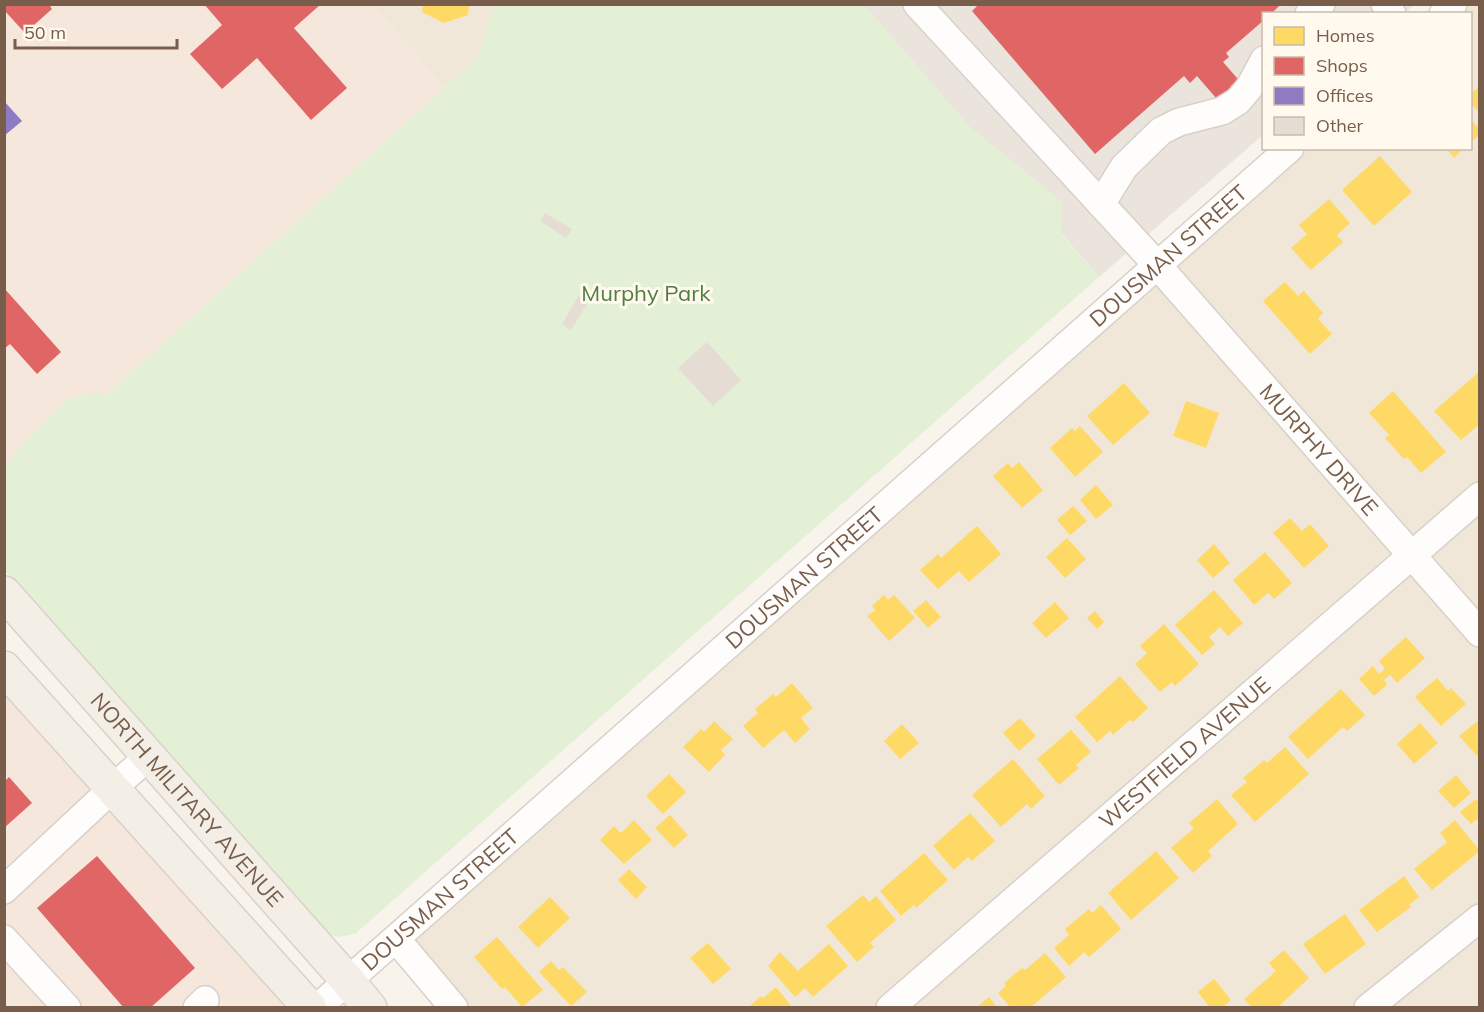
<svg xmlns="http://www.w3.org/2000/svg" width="1484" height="1012" font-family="Mulish,sans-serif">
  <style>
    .residential { fill: #f1e7d9 }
    .commercial { fill: #f6e7dc }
    .industrial { fill: #ebe4dc }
    .green { fill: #e3f0d6 }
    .homes { fill: #ffd966 }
    .shops { fill: #e06666 }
    .offices { fill: #8e7cc3 }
    .building { fill: #e5ddd3 }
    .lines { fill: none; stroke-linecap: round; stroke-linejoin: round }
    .minor-casing { stroke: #d7d1ca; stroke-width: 30 }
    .major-casing { stroke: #dad1c9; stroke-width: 36 }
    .minor { stroke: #fefdfc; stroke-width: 27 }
    .major { stroke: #f3efe6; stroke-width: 33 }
    .labels { text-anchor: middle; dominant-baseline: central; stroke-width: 6; stroke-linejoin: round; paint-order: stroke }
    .street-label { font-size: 22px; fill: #785d4a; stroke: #fff9ee }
    .park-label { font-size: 22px; fill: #4f7f41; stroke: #fff9ee }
  </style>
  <rect width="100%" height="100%" fill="#f8f4ec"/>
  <path class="residential" d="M373 5H537L444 88Z
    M1453 5H1479V1007H454L396 939 1290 149 1470 148V14L1443 13Z"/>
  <path class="commercial" d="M5 5H373L444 88 5 487Z
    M4 668 310 1007H5Z"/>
  <path class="industrial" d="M864 5H1414L1404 13 1264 14 1263 135 1099 277Z"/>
  <path class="green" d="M495 5H864L968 125 1062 202 1061 234 1099 277 355 934 339 937 325 934 5 571V465L30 436 67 399 98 392 104 397 478 57Z"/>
  <path class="homes" d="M423 4H469L468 15 444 23 422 12Z
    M1480 86V113L1470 103V94Z
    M1470 119 1480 129V135L1470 143Z
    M1446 148H1464L1454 158Z
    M1380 156 1412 192 1374 226 1342 190Z
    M1329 199 1350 223 1337 235 1343 242 1311 270 1291 248 1307 234 1299 225Z
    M1285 282 1298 296 1304 291 1323 313 1318 319 1332 334 1310 354 1263 301Z
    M1480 371V424L1461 440 1434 411Z
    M1124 383 1150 413 1113 445 1087 416Z
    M1393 391 1446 452 1421 473 1407 457 1404 459 1385 438 1389 435 1369 413Z
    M1186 401 1219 413 1206 448 1173 436Z
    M1080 426 1103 452 1075 477 1050 448 1072 428 1075 431Z
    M1019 462 1043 490 1022 508 993 476 1008 463 1012 468Z
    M1096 485 1113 505 1096 519 1080 500Z
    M1073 506 1087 521 1070 535 1057 520Z
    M1290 518 1302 531 1310 524 1329 546 1304 568 1273 533Z
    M977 526 1001 554 969 582 959 571 938 589 920 570 938 554 941 558Z
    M1067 538 1086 559 1065 578 1046 557Z
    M1214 544 1230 563 1213 578 1197 560Z
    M1265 552 1292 583 1274 599 1268 593 1254 605 1233 580Z
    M1214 590 1243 623 1228 636 1220 627 1209 637 1215 644 1202 655 1175 625Z
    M884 595 888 600 894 595 915 618 889 641 867 616 875 610 872 606Z
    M926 600 941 617 928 628 913 611Z
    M1055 602 1069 618 1046 638 1032 623Z
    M1095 611 1104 622 1097 629 1087 618Z
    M1164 624 1199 664 1175 686 1172 682 1160 692 1135 664 1147 653 1140 646Z
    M1406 637 1425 658 1397 683 1390 675 1384 680 1387 685 1374 696 1359 679 1373 666 1379 674 1385 669 1379 661Z
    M1120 676 1148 708 1133 722 1130 720 1113 735 1110 731 1097 742 1075 717Z
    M1437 678 1448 691 1451 688 1466 704 1441 726 1415 697Z
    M792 683 813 708 801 718 810 729 795 743 784 730 763 748 743 726 758 713 755 709 773 694 776 697Z
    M1341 689 1365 715 1347 731 1343 727 1308 759 1288 737Z
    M1020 718 1036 736 1019 751 1003 733Z
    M1480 719V759L1459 736Z
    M714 721 733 739 721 750 725 755 709 772 683 747 701 729 704 732Z
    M1420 723 1438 743 1414 764 1397 744Z
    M902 724 919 743 900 759 884 741Z
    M1071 730 1091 752 1076 765 1079 768 1059 785 1037 759Z
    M1285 747 1309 774 1255 822 1231 795 1247 782 1243 778 1264 760 1267 763Z
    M1013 759 1045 796 1031 809 1027 804 1001 827 972 795Z
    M669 774 686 792 663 814 646 796Z
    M1456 775 1471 793 1454 808 1438 791Z
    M1217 799 1238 824 1208 851 1212 856 1193 873 1171 848 1194 828 1189 823Z
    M1476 799 1480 803V817L1471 824 1460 812Z
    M970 813 995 841 972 861 968 857 954 870 933 846Z
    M670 815 688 835 674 848 655 828Z
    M634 820 652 840 624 864 600 840 614 826 621 833Z
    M1455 820 1480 851 1432 890 1414 869 1447 842 1440 833Z
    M1156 851 1179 878 1131 920 1108 893Z
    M924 853 948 880 916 908 914 905 901 916 880 891Z
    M629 869 647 887 636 899 618 880Z
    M1404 876 1419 897 1409 905 1411 907 1377 932 1359 910Z
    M863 895 869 902 876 896 896 920 870 943 874 947 857 962 826 926Z
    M550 897 570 918 538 948 518 927Z
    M1101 905 1121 929 1089 957 1084 952 1069 966 1054 948 1069 935 1065 929 1089 909 1092 913Z
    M1345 914 1366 944 1325 974 1303 944Z
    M497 937 543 990 522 1007 505 987 502 989 474 957Z
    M708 943 731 969 713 984 690 958Z
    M829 944 848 966 813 997 805 988 795 997 768 966 780 952 798 971Z
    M1284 950 1309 978 1277 1008H1252L1244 999 1276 971 1269 963Z
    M1045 953 1066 977 1030 1008H1011L998 993 1006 986 1004 983 1022 968 1025 970Z
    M551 961 559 970 563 967 587 992 571 1006 539 972Z
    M1214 979 1231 1000 1222 1008H1210L1198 992Z
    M776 987 793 1008H751L750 1006 761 996 763 998Z
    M989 997 998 1008H976Z"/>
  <path class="shops" d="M4 4H49L52 9 25 33 4 10Z
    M204 4H321L294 28 347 88 311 120 257 58 222 89 190 54 222 25Z
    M979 4H1281L1271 14H1264V20L1226 53 1229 57 1223 62 1244 86 1222 105 1197 76 1190 83 1184 76 1095 154 972 11Z
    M4 288 61 352 37 374 10 344 4 349Z
    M9 777 32 803 4 828V782Z
    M97 856 195 968 150 1008H124L37 908Z"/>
  <path class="offices" d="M4 101 22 121 4 136Z"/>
  <path class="building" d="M545 213 572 229 566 238 540 221Z
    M579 295 589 301 571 330 562 324Z
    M707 342 741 380 713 406 678 368Z"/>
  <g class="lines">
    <g class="minor-casing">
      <g id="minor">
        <path id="s1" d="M917 4 1158 266 1480 633"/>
        <path d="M1385 4 1392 14"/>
        <path d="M1309 14 1321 4"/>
        <path d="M1443 14 1453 4"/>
        <path d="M1101 204 1124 167 1161 131 1179 122 1222 111 1238 101 1249 88 1264 60"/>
        <path d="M4 890 113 788 149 756"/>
        <path d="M4 939 67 1008"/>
        <path d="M396 939 454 1008"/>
        <path d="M197 1008 205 1000"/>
        <path id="s2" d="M317 1008 1290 148"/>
        <path id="s3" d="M890 1008 1480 496"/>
        <path d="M1368 1008 1480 918"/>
      </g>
    </g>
    <g class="major-casing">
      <g id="major">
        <path id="s4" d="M4 593 348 981 370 1008"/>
        <path d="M4 668 310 1008"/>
      </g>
    </g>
    <use href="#minor" class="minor"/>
    <use href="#major" class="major"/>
  </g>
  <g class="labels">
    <g class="street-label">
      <text stroke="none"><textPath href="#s2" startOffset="1136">DOUSMAN STREET</textPath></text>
      <text stroke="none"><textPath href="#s1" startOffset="600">MURPHY DRIVE</textPath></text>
      <text stroke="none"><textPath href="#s2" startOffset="650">DOUSMAN STREET</textPath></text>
      <text stroke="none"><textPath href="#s3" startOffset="390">WESTFIELD AVENUE</textPath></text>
      <text stroke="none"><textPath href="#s4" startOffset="276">NORTH MILITARY AVENUE</textPath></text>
      <text stroke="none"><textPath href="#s2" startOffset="164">DOUSMAN STREET</textPath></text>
    </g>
    <g class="park-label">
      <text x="646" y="293">Murphy Park</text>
    </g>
  </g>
  <rect width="1484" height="1012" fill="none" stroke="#785d4a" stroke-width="12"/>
  <rect x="1262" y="12" width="210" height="138" fill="#fff9ee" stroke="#c9bbac" stroke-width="1.5"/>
  <rect x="1274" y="27" width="30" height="18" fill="#ffd966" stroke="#c9bbac" stroke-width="1.5"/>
  <text x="1316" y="42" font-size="18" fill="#785d4a">Homes</text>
  <rect x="1274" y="57" width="30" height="18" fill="#e06666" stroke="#c9bbac" stroke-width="1.5"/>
  <text x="1316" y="72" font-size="18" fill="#785d4a">Shops</text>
  <rect x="1274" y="87" width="30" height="18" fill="#8e7cc3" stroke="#c9bbac" stroke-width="1.5"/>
  <text x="1316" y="102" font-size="18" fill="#785d4a">Offices</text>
  <rect x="1274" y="117" width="30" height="18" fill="#e5ddd3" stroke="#c9bbac" stroke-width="1.5"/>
  <text x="1316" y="132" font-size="18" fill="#785d4a">Other</text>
  <path d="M15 39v9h162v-9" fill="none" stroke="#785d4a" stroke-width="3"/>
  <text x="24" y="39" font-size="18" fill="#785d4a" stroke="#fff9ee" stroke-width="4.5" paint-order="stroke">50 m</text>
</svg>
